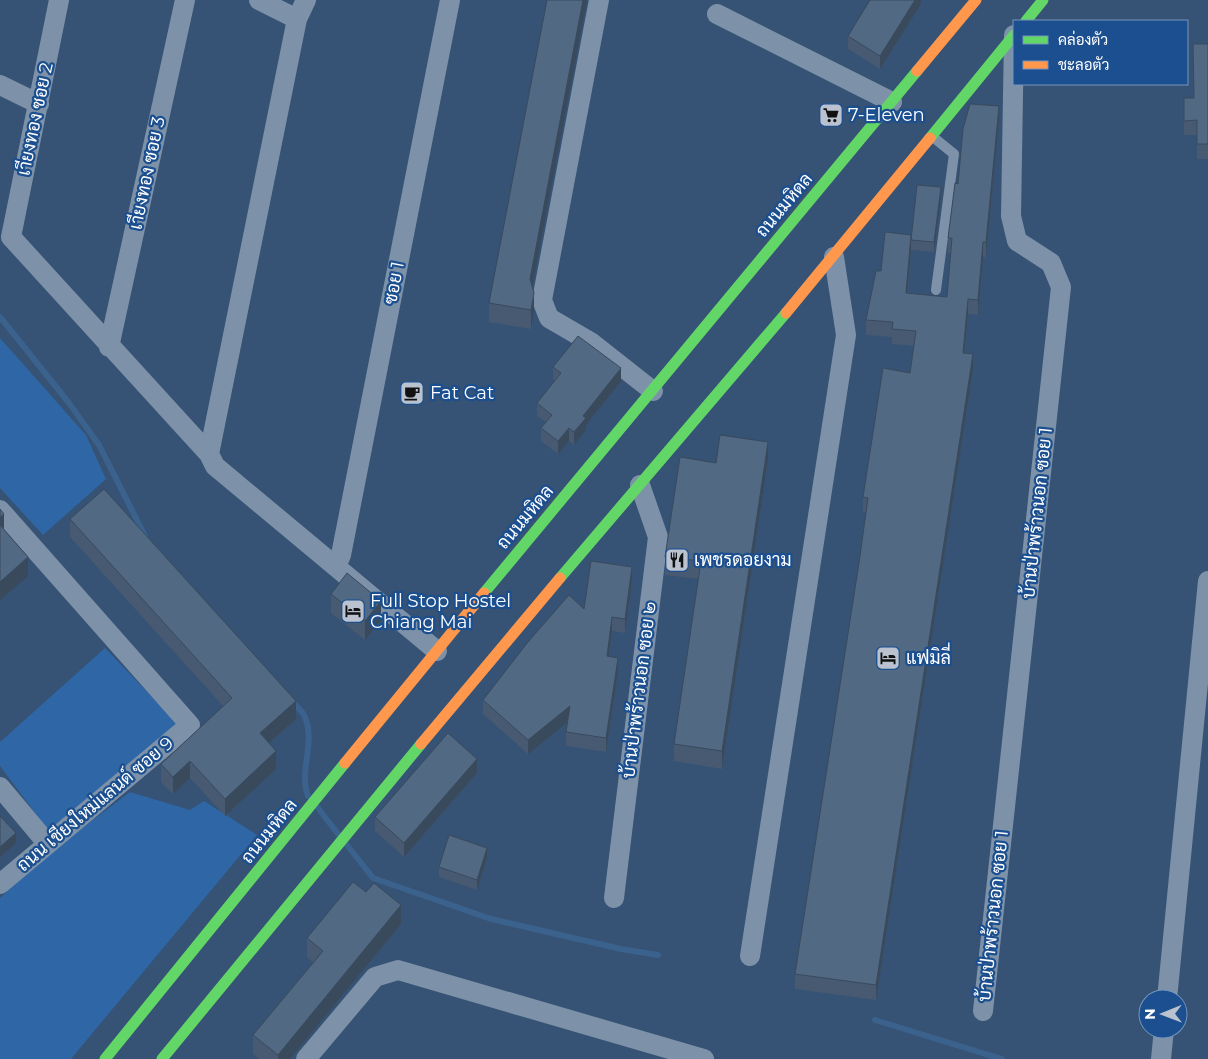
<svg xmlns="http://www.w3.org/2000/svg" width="1208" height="1059" font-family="Montserrat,Sarabun,sans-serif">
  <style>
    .green { fill: #2f66a5 }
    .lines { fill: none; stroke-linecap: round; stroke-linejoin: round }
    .stream { stroke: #3b618d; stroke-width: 6 }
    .lane { stroke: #7d92a8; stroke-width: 10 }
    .street { stroke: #7d92a8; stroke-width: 20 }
    .fast { stroke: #63d668; stroke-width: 11 }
    .slow { stroke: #ff974d; stroke-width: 11 }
    .wall { fill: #475a72 }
    .shaded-wall { fill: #394a5c }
    .building { fill: #526984; stroke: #394a5c }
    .labels { text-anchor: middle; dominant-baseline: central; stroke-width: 4.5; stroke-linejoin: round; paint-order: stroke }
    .poi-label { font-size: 18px; fill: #fff; stroke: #1b4f8f; text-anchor: start }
    .street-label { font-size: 18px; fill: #fff; stroke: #1b4f8f }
  </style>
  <rect width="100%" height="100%" fill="#365274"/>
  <path class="green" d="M0 338 86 435 106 479 43 535 0 488Z
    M105 648 179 725 50 833 0 766V742Z
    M130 792 190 810 204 801 257 835 71 1059H0V898L50 852Z"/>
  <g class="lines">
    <path class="stream" d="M0 317 69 403 99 445 145 536
      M291 701C295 705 301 710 304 715 317 742 298 771 308 796
      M318 808 338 834
      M347 845 373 878 491 919 621 949 658 955
      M875 1020 1002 1059"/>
    <path class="lane" d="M933 137 954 154 936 290"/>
    <path class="street" d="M59 0 11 237 209 454 215 466 437 651
      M259 0 297 19
      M599 0 542 300 549 318 592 343 653 391
      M717 14 892 102
      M0 85 39 104
      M109 347 185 0
      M209 454 297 19 306 0
      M0 510 190 725 0 884
      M336 566 341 555 450 0
      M0 787 47 843
      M614 898 658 537 640 485
      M750 956 846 335 834 257
      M1167 999 1208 581
      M983 1011 1061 287 1051 263 1017 241 1011 216 1014 35
      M306 1059 375 977 398 970 704 1059
      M1161 1059 1164 1029"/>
    <path class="fast" d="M1026 21 1043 0
      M930 138 1014 35
      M560 578 786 313
      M484 593 917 71
      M105 1059 345 763
      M162 1059 421 744"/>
    <path class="slow" d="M917 71 976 0
      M786 313 930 138
      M421 744 560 578
      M345 763 484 593"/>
  </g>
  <path class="wall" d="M921 0V4L880 69 848 49V36Z
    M1208 44V159H1197V135H1184V98H1193Z
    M999 121 986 257H983L978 315 968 314 965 353 973 369 876 1000 795 989V974L859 563 866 512H863V497L910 373 914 346 892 344V337L866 335V320L881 271 941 197 934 252 911 250 908 293 947 297 951 253H948V238L958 184Z
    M532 287 534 312 531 329 489 322V303Z
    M553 367 621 381 586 425V430L574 445 569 441 558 454 541 441V428L546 422 537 416V403L555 381 553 380Z
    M768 459 722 769 674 761V744L699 579 665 575V557L716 463Z
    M70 519 296 719 269 743 276 769 225 816 190 778 173 794 161 782V764L223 706 70 537Z
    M632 581 625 633 612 631 609 656 618 672 606 752 566 746V732L567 722 528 754 483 714V700L584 609Z
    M331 594 381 620 365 640 331 613Z
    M477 773 404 857 375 831V817Z
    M487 858 477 890 439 877V867Z
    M366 892 401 924 290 1059H259L253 1054V1035L313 962 307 957V938Z"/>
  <path class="shaded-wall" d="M583 0H587L530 298V279Z
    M915 0H921V4L880 69V56Z
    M999 106V121L986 257V242Z
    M941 187V197L934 252V242Z
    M911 235V250L906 308V293Z
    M983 242V257L978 315V300Z
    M534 293V312L531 329V310Z
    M968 299V314L963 368V353Z
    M973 354V369L876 1000V985Z
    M621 368V381L586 425V430L574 445V432L583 416Z
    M569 428V441L558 454V441Z
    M768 442V459L722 769V751Z
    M4 514V532L0 535V517Z
    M28 557V576L0 600V582Z
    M632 567V581L625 633V619Z
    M381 601V620L365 640V621Z
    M612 617V631L607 670V656Z
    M618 658V672L606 752V738Z
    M296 701V719L260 751V733Z
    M570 706V720L528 754V740Z
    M276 751V769L225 816V799Z
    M477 759V773L404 857V843Z
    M190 761V778L173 794V777Z
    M16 833V843L0 857V847Z
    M487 848V858L477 890V880Z
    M401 905V924L290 1059H278V1055Z"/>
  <path class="building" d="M547 0H583L530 279 534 293 531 310 489 303Z
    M870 0H915L880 56 848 36Z
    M1193 44H1208V144H1197V120L1184 121V98H1194Z
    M970 104 999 106 986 242H983L978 300 968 299 963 353 973 354 876 985 795 974 859 563 868 498 863 497 883 368 910 373 916 331 892 329 893 322 866 320 876 271H881L885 232 911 235 906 293 947 297 952 238H948L955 183 958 184 963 129Z
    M917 185 941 187 934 242 911 240Z
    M578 336 621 368 583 416 586 418 574 432 569 428 558 441 541 428 552 415 537 403 561 373 553 367Z
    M720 435 768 442 722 751 674 744 701 561 665 557 680 457 716 463Z
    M104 489 296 701 260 733 276 751 225 799 190 761 173 777 161 764 232 698 70 519Z
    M0 509 4 514 0 517Z
    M0 525 28 557 0 582Z
    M591 561 632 567 625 619 612 617 607 656 618 658 606 738 566 732 570 706 528 740 483 700 528 642 569 595 584 609Z
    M347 573 381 601 365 621 331 594Z
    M448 733 477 759 404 843 375 817Z
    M0 816 16 833 0 847Z
    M449 835 487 848 477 880 439 867Z
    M353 882 366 892 374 883 401 905 278 1055 253 1035 323 951 307 938Z"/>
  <defs>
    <g id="supermarket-square" transform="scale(1.25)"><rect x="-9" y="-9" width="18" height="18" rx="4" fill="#b9c2ce" stroke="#1b4f8f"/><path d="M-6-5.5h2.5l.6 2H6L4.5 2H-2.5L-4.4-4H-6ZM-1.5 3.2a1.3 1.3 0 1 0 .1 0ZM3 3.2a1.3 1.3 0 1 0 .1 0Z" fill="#111"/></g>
    <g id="cafe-square" transform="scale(1.25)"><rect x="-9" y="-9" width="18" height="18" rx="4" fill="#b9c2ce" stroke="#1b4f8f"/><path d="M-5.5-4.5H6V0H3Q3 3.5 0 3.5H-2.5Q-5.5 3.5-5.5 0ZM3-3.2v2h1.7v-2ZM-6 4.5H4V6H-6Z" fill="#111"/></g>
    <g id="restaurant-square" transform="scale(1.25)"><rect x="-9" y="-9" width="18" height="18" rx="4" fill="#b9c2ce" stroke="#1b4f8f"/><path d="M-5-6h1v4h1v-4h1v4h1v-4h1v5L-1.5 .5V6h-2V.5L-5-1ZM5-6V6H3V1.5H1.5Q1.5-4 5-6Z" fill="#111"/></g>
    <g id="hotel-square" transform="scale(1.25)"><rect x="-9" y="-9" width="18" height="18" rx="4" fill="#b9c2ce" stroke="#1b4f8f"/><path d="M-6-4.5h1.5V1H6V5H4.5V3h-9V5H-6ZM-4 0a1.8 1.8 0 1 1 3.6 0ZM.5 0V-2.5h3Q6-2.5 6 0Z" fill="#111"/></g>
  </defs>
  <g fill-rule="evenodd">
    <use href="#supermarket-square" x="831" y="115"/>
    <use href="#cafe-square" x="412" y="393"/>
    <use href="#restaurant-square" x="677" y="560"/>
    <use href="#hotel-square" x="353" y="611"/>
    <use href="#hotel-square" x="888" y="658"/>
  </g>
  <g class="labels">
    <g class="poi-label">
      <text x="848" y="115">7-Eleven</text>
      <text x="430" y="393">Fat Cat</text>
      <text x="694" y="560">เพชรดอยงาม</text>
      <text x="370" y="601">Full Stop Hostel<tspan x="370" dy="21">Chiang Mai</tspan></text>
      <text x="906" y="658">แฟมิลี่</text>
    </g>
    <g class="street-label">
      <text transform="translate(35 119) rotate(-78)">เาียงทอง ซอย 2</text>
      <text transform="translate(147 173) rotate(-78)">เาียงทอง ซอย 3</text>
      <text transform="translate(784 205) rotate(-50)">ถนนมหิดล</text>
      <text transform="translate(394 283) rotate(-79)">ซอย 1</text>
      <text transform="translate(1037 513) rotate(-84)">บ้านป่าพร้าวนอก ซอย 1</text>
      <text transform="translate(525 517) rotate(-50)">ถนนมหิดล</text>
      <text transform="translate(639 690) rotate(-83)">บ้านป่าพร้าวนอก ซอย ๒</text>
      <text transform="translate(95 804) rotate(-40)">ถนน เชียงใหม่แลนด์ ซอย 9</text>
      <text transform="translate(269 831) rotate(-51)">ถนนมหิดล</text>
      <text transform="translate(993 916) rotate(-84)">บ้านป่าพร้าวนอก ซอย 1</text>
    </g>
  </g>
  <rect x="1013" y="20" width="175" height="65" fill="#1b4f8f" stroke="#7695bc"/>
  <rect x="1023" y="36" width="25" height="8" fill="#63d668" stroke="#7695bc"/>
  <text x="1058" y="45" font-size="15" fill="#ffffff">คล่องตัว</text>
  <rect x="1023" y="61" width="25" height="8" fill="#ff974d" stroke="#7695bc"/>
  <text x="1058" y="70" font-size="15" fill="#ffffff">ชะลอตัว</text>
  <g transform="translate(1163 1014) rotate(269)"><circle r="24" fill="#1b4f8f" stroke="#7695bc"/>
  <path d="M0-4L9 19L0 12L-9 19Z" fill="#b9c2ce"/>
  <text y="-8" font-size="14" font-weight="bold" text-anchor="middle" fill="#ffffff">N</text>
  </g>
</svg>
